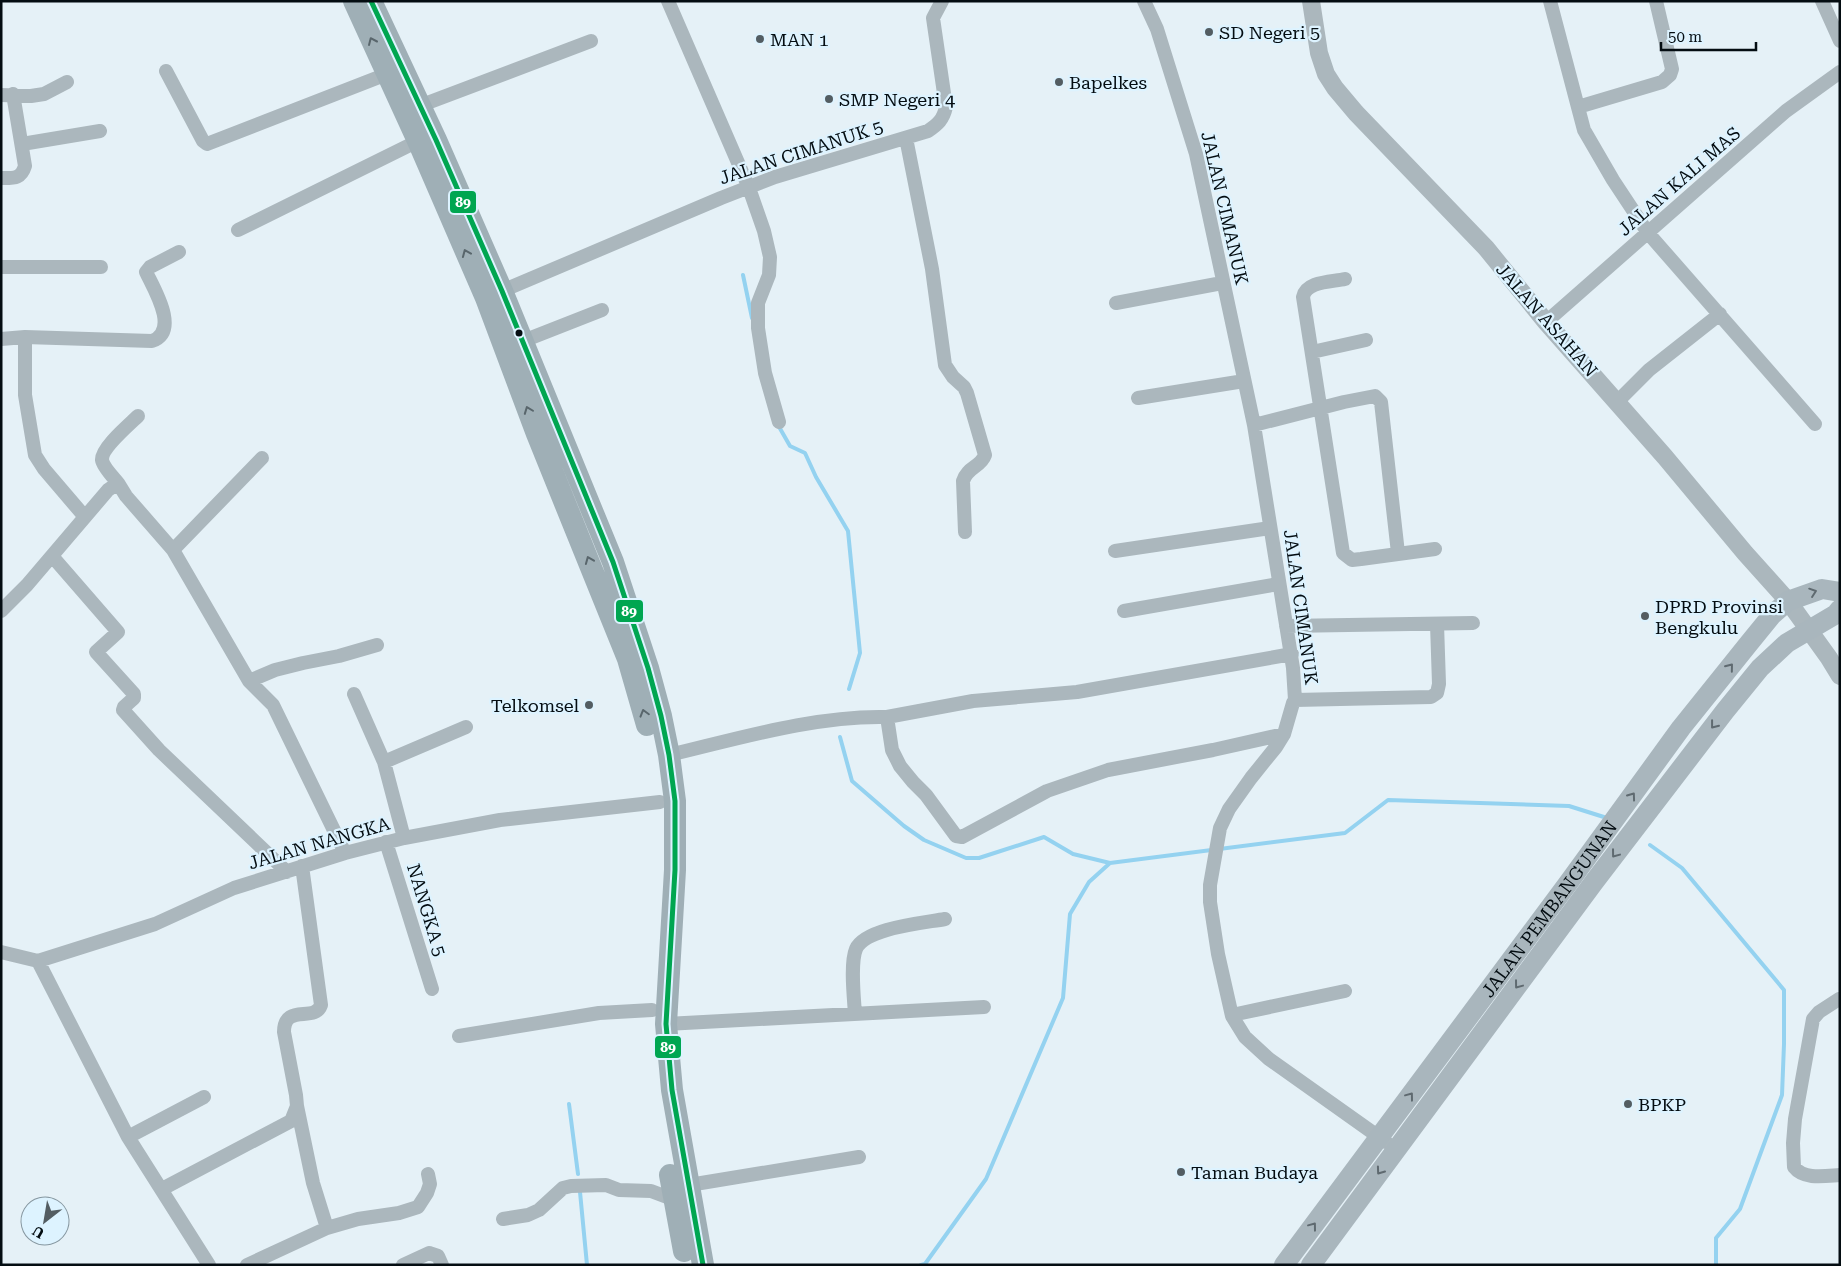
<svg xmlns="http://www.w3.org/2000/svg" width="1841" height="1266" font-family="'Roboto Serif',serif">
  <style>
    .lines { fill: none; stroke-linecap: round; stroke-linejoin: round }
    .stream { stroke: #94d2f0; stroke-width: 4 }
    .minor { stroke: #abb7bd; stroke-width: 14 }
    .tertiary { stroke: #abb7bd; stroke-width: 18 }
    .secondary { stroke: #a9b6bd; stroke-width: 20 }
    .primary { stroke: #9fafb6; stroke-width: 22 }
    .bus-1-casing { stroke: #ddf3ff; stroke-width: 9 }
    .bus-1 { stroke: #00a651; stroke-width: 5 }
    .oneway { stroke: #59666c }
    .oneway2 { stroke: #5f6a70 }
    .poi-dot { fill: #535d62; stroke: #ddf3ff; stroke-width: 2 }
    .bus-dot { fill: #040d12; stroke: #ddf3ff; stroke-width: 2 }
    .labels { text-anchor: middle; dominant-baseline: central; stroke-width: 4.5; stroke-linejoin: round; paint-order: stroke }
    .poi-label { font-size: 18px; fill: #040d12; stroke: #ddf3ff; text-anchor: start }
    .street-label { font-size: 18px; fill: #040d12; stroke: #ddf3ff }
    .line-badge { stroke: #ddf3ff; stroke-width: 2 }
    .badge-label { font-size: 14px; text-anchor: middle; font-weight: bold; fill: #fff }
  </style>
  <rect width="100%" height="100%" fill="#e5f1f7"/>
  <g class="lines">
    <path class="stream" d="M743 275 752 318
      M778 425 790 446 805 453 816 477 848 531 860 653 849 689
      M840 737 852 781 904 826 924 840 966 858H979L1044 837 1073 854 1110 863
      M1650 845 1682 868 1784 990V1044L1782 1095 1740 1209 1716 1238V1265
      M569 1104 578 1174
      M580 1192 587 1265
      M921 1265 925 1264 986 1179 1063 998 1070 914 1089 882 1110 863 1345 833 1388 800 1569 806 1607 818"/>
    <path class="minor" d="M668 1 749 188 764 231 770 257 769 275 758 303V328L765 373 779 422
      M1144 1 1157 29 1196 154 1254 425 1293 668 1295 700 1293 703 1284 734 1276 747 1251 778 1229 809 1220 828 1210 885V902L1218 954 1232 1016 1245 1037 1269 1059 1386 1142
      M1550 1 1584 130 1613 180 1648 233 1815 424
      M1822 1 1840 41
      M166 71 203 141 207 144 387 74
      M1 95 31 96 44 94 67 82
      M1578 107 1662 82 1670 75 1672 69 1656 1
      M414 108 591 41
      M906 138 932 269 945 365 953 377 964 387 967 393 985 455C981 467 967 467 963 481L965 532
      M22 144 100 131
      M1 178C14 178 21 179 25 166L13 94
      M238 230 418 141
      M1 267H101
      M1345 279C1332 282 1306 281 1303 297L1343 553 1352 560 1361 559 1435 549
      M502 291 721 198 775 177 928 131C938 124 943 120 946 107L933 18 942 1
      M1116 303 1222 283
      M1546 322 1786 111 1840 72
      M25 337V395L35 455 44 469 85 517
      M1 339 25 337 152 341C180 331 154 289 146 272L150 267 179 252
      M523 341 602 310
      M1312 352 1366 340
      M1138 398 1244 381
      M1617 402 1649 370 1720 314
      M1254 425 1344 402 1375 396 1381 402 1398 553
      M118 483C114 478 103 467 102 460 101 448 130 424 138 416
      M173 550 262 458
      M1115 551 1270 528
      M52 556 118 632 96 652 134 694V698L124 707 123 710 159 750 287 872
      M1 611 27 585 108 490 118 483 126 496 173 550 249 681 273 705 345 853
      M1124 611 1278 584
      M1286 626 1473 623
      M249 681 275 670 303 663 339 656 377 645
      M354 694 384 762 404 838
      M1295 700 1431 697 1437 693 1439 684 1437 624
      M887 717 892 750 900 766 913 782 926 795 956 836 962 837 1047 791 1108 770 1213 750 1284 734
      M669 755C737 739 816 715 887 717L973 701 1077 692 1292 654
      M384 762 466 727
      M386 842 432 989
      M1 952 38 961 155 924 234 888 345 853 404 838 500 820 660 802
      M38 961 128 1137 209 1265
      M1839 999 1819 1012 1813 1019 1795 1119 1793 1143 1794 1167C1804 1180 1825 1176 1840 1175
      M855 1014C854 998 850 963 856 949 865 928 924 923 945 919
      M1232 1015 1345 991
      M666 1024 984 1007
      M459 1036 599 1013 652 1010
      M297 1106 313 1183 327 1228
      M128 1137 204 1097
      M683 1186 859 1157
      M162 1189 291 1121 297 1106 296 1095 284 1032C284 1003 315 1023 321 1005L302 866
      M503 1219 528 1215 539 1210 563 1188 571 1186 606 1185 619 1190 651 1191 675 1200
      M247 1265 327 1228 358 1219 399 1213 418 1207 427 1193 430 1184 428 1174
      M403 1265 429 1253 438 1256 442 1265"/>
    <path class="tertiary" d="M1311 1 1319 53 1326 74 1335 88 1356 113 1486 248 1546 322 1665 457 1745 553 1788 601 1829 658 1840 676"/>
    <g class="secondary">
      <path id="s1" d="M1284 1265 1569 882 1681 728 1750 642 1772 615 1788 601 1822 589 1840 592"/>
      <path d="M1311 1265 1594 882 1725 711 1760 668 1787 643 1836 614 1840 609"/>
    </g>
    <path class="primary" d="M354 1 418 141 486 298 537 434 628 659 647 725
      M371 1 436 140 502 291 613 562 648 668 661 716 669 755 675 801V870L666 1024 672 1090 703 1265
      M670 1175 684 1251"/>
    <g class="bus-1-casing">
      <path id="bus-1" d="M371 1 436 140 502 291 613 562 648 668 661 716 669 755 675 801V870L666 1024 672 1090 703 1265"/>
    </g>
    <use href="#bus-1" class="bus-1"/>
  </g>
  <defs><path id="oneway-chevron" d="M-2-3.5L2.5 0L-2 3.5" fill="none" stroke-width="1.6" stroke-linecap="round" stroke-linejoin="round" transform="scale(1.25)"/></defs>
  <g class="oneway">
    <use href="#oneway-chevron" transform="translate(372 41) rotate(-114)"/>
    <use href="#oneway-chevron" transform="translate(466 253) rotate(-113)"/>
    <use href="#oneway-chevron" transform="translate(528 410) rotate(-111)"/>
    <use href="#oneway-chevron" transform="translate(589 560) rotate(-112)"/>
    <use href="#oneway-chevron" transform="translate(644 713) rotate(-106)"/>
  </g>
  <g class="oneway2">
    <use href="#oneway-chevron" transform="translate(1813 592) rotate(-19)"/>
    <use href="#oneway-chevron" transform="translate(1730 667) rotate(-51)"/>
    <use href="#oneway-chevron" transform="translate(1714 725) rotate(128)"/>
    <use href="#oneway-chevron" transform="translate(1632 796) rotate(-54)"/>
    <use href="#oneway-chevron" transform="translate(1615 854) rotate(127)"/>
    <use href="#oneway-chevron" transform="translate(1518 985) rotate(127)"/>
    <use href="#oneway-chevron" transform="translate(1410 1096) rotate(-53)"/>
    <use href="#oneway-chevron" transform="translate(1380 1171) rotate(126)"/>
    <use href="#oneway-chevron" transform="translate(1313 1226) rotate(-53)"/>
  </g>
  <g class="poi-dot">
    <circle cx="1209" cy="32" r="5"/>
    <circle cx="760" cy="39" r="5"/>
    <circle cx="1059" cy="82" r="5"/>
    <circle cx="829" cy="99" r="5"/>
    <circle cx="1645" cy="616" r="5"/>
    <circle cx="589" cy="705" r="5"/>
    <circle cx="1628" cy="1104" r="5"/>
    <circle cx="1181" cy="1172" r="5"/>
  </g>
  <circle class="bus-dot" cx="519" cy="333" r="4.5"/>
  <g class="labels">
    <g class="poi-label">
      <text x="1219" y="32">SD Negeri 5</text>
      <text x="770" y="39">MAN 1</text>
      <text x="1069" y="82">Bapelkes</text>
      <text x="839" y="99">SMP Negeri 4</text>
      <text x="1655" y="606">DPRD Provinsi<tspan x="1655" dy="21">Bengkulu</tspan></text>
      <text x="579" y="705" text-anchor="end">Telkomsel</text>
      <text x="1638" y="1104">BPKP</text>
      <text x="1191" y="1172">Taman Budaya</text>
    </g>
    <g class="street-label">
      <text transform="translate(801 152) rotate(-18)">JALAN CIMANUK 5</text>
      <text transform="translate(1679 181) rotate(-41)">JALAN KALI MAS</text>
      <text transform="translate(1225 208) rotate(77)">JALAN CIMANUK</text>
      <text transform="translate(1547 320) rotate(49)">JALAN ASAHAN</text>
      <text transform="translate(1301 607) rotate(82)">JALAN CIMANUK</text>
      <text transform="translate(319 843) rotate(-16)">JALAN NANGKA</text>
      <text stroke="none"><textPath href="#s1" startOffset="444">JALAN PEMBANGUNAN</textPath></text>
      <text transform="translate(427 910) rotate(73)">NANGKA 5</text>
    </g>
  </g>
  <g class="line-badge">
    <rect x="449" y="190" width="28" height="24" rx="5" fill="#00a651"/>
    <rect x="615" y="599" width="29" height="24" rx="5" fill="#00a651"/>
    <rect x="654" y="1035" width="28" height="24" rx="5" fill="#00a651"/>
  </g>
  <g class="badge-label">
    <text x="463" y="207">89</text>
    <text x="629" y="616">89</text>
    <text x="668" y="1052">89</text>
  </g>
  <rect width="1841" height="1266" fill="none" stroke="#040d12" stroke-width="5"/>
  <g transform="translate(45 1221) rotate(211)"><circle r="24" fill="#ddf3ff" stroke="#8697a0"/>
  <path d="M0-4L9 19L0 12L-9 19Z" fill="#535d62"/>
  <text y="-8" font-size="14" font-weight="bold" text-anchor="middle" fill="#040d12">U</text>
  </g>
  <path d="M1661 42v8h95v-8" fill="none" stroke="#040d12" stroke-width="2.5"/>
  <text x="1668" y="42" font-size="15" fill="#040d12" stroke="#ddf3ff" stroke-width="4" paint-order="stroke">50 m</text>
</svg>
